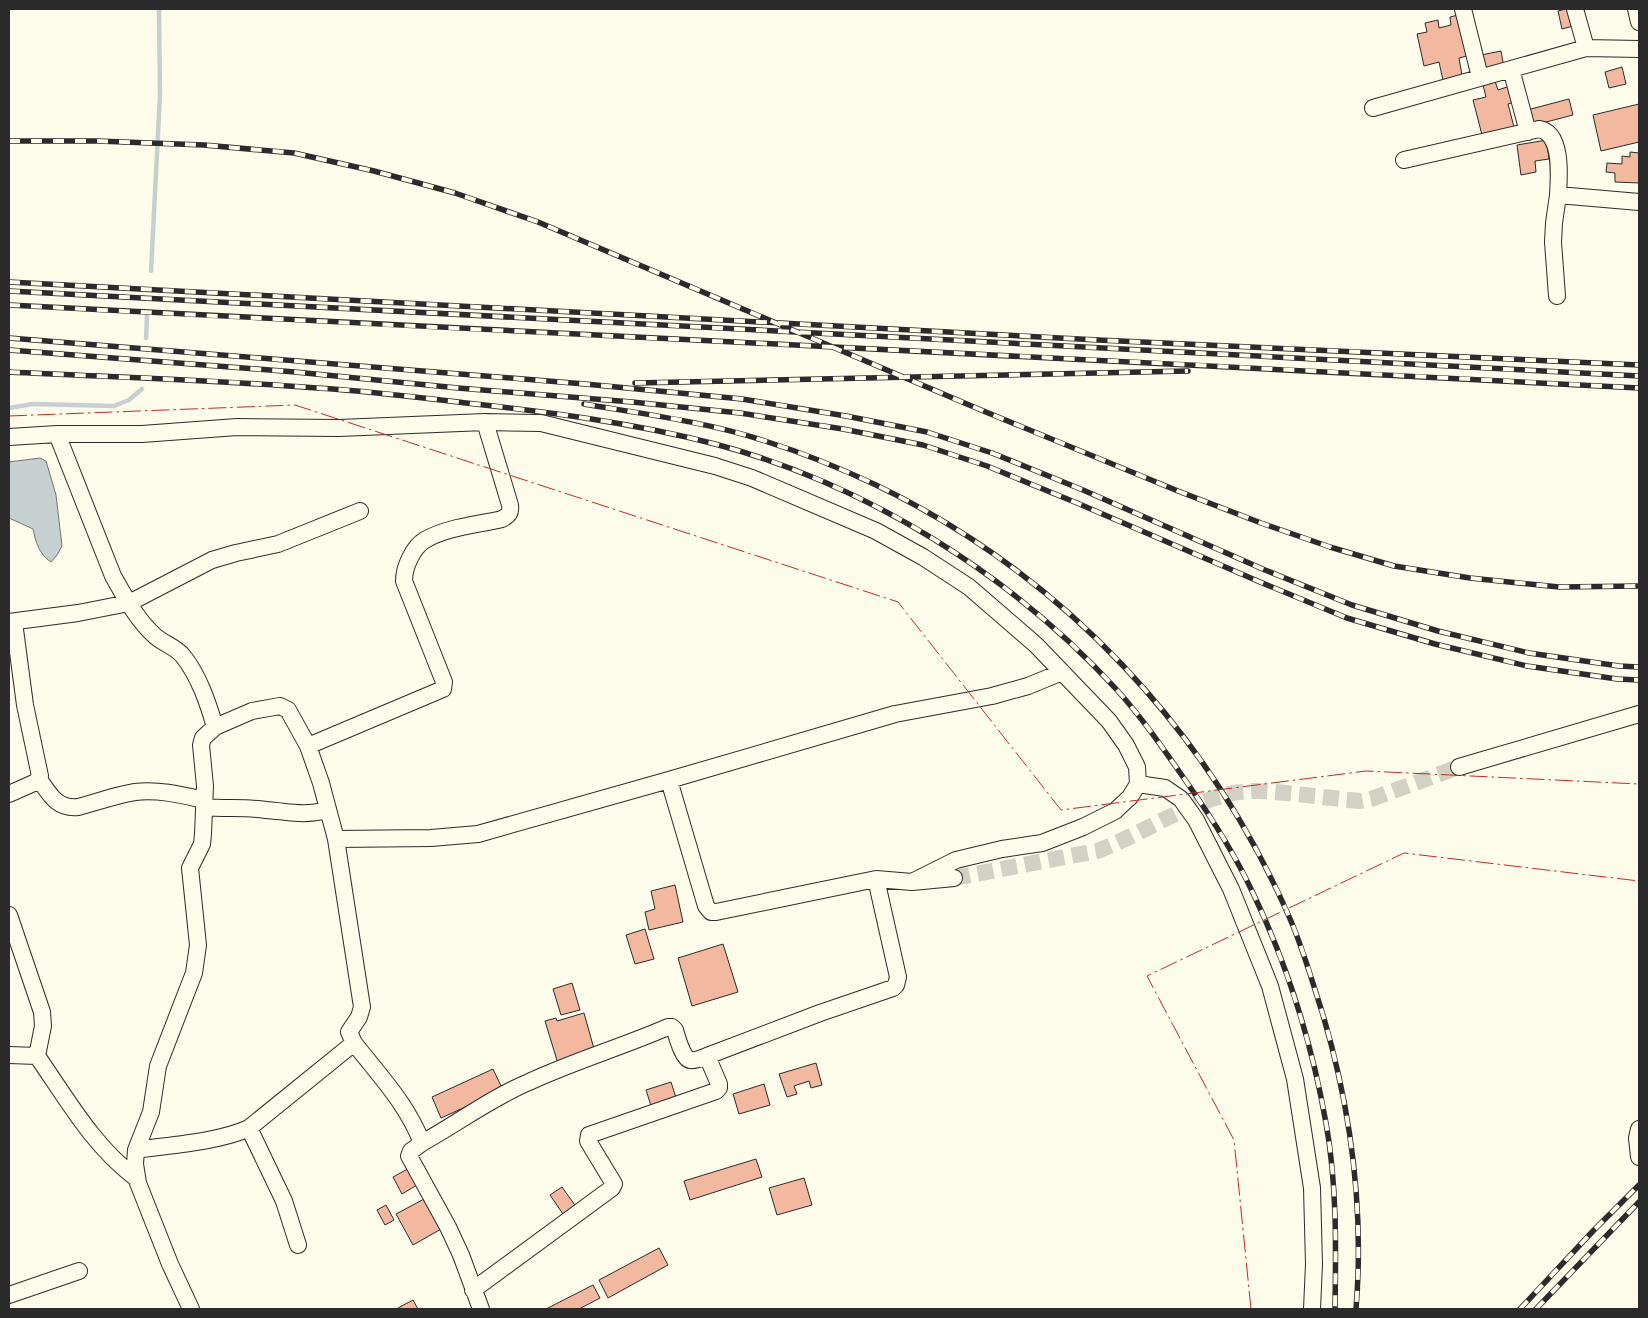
<svg xmlns="http://www.w3.org/2000/svg" width="1648" height="1318" font-family="'Varela Round',sans-serif">
  <style>
    .water { fill: #c7d0d0; stroke: #74746e }
    .lines { fill: none; stroke-linecap: round; stroke-linejoin: round }
    .stream { stroke: #c7d0d0; stroke-width: 4.5 }
    .building { fill: #f2b8a0; stroke: #2b2b2b }
    .minor-tunnel { stroke: #d3d1c4; stroke-width: 16; stroke-dasharray: 16 8; stroke-linecap: butt }
    .minor-casing { stroke: #2b2b2b; stroke-width: 18 }
    .minor { stroke: #fdfbea; stroke-width: 16 }
    .rail-casing { stroke: #2b2b2b; stroke-width: 5.5 }
    .rail { stroke: #fdfbea; stroke-width: 4; stroke-dasharray: 11; stroke-linecap: butt }
    .power { stroke: #c62828; stroke-width: 1; stroke-dasharray: 18 4 2.5 4; stroke-linecap: butt }
  </style>
  <rect width="100%" height="100%" fill="#fdfbea"/>
  <path class="water" d="M40 458 46 461 56 495 62 546 57 555 51 562C39 554 36 543 33 529L9 518V462Z"/>
  <g class="lines">
    <path class="stream" d="M151 271 160 95 159 9
      M146 338 147 316
      M9 408 33 404 114 406 129 400 142 389"/>
  </g>
  <path class="building" d="M1566 9H1573L1577 25 1562 29 1558 11Z
    M1458 15 1467 56 1459 58 1463 81 1444 85 1439 62 1424 66 1417 34 1427 32 1425 23 1438 20 1439 28 1451 25 1450 17Z
    M1501 51 1504 68 1484 72 1481 55Z
    M1622 67 1626 84 1609 88 1605 72Z
    M1495 81 1498 90 1510 86 1514 102 1508 104 1514 127 1482 135 1473 100 1486 97 1483 85Z
    M1569 99 1573 115 1531 126 1527 110Z
    M1639 104V142L1601 151 1593 115Z
    M1547 140 1549 159 1535 161 1536 172 1521 175 1517 145Z
    M1630 152 1639 153V183L1615 182V173L1606 172 1607 163 1622 164V156L1630 157Z
    M675 885 683 922 649 930 645 912 655 909 651 891Z
    M645 929 654 959 635 964 626 935Z
    M723 944 738 992 692 1006 678 958Z
    M572 983 580 1010 561 1015 553 989Z
    M584 1013 596 1056 559 1067 545 1021 556 1018 557 1021Z
    M816 1063 822 1085 811 1088 809 1081 794 1086 797 1094 787 1097 779 1074Z
    M493 1069 503 1090 441 1118 432 1097Z
    M671 1082 678 1104 653 1112 646 1090Z
    M764 1084 770 1105 739 1114 733 1094Z
    M756 1159 762 1177 690 1200 684 1181Z
    M413 1166 422 1182 402 1194 393 1177Z
    M804 1178 812 1205 777 1215 769 1188Z
    M562 1187 577 1208 565 1217 550 1195Z
    M426 1198 443 1228 413 1245 396 1214Z
    M386 1205 394 1220 385 1225 377 1210Z
    M659 1248 668 1265 608 1298 599 1280Z
    M593 1285 600 1298 579 1309H546Z
    M413 1300 418 1309H399L398 1308Z"/>
  <g class="lines">
    <path class="minor-tunnel" d="M954 878 1097 851C1143 834 1185 803 1234 793 1255 789 1275 792 1295 794 1317 796 1338 799 1360 801L1371 799 1459 767"/>
    <g class="minor-casing">
      <path id="minor" d="M1463 9 1480 77
        M1575 9 1586 48
        M1636 9 1639 22
        M1511 69 1528 132
        M1373 108 1586 48 1639 49
        M1404 160 1539 129C1563 133 1559 177 1558 195L1639 202
        M1557 296 1553 242 1554 223 1558 195
        M485 422 541 423 715 466 752 478 876 531 923 557 969 587 1036 645 1109 721 1126 745 1137 767 1138 784 1130 797 1115 811 1083 827 1042 843 1002 849 956 860 912 882
        M57 434 113 576C125 597 137 620 155 636 164 644 176 647 183 656 199 676 208 703 215 727L203 738 201 745 205 786 203 834 202 844 190 868 198 945 194 973 158 1066 151 1112 136 1150 135 1164 138 1183 170 1264 191 1309
        M9 437 57 434H142L237 427 339 428 485 422 510 505C511 513 509 515 502 519 477 525 447 527 425 540 413 547 404 567 404 581L444 682 443 689 308 746
        M9 622 78 613 129 603 212 560 236 553 278 544 360 511
        M1459 767 1639 714
        M39 779C50 795 57 809 78 807 97 802 116 795 135 792 158 789 182 795 204 800
        M669 780 895 714 992 696 1028 686 1062 672
        M1138 784 1165 788 1181 799 1196 820 1231 889 1270 986 1295 1079 1312 1188 1314 1264 1312 1309
        M9 794 36 782 40 776 25 705 14 622
        M204 807C225 809 246 807 266 810 292 812 302 816 328 810
        M336 839 431 838 478 834 669 780 706 906 711 912H716L876 879 912 882 954 878
        M9 915 42 1012 43 1026 37 1056
        M354 1043C379 1075 407 1104 422 1143L411 1151 409 1156 448 1227 461 1255 481 1309
        M9 1055 37 1056C67 1099 93 1146 136 1178
        M707 1056 820 1013 893 988 896 985 898 977 876 879
        M249 1128 284 1201 298 1245
        M1639 1129 1637 1138 1639 1157
        M422 1143C458 1123 491 1098 529 1082 574 1061 622 1047 668 1027H672L675 1030C677 1037 683 1059 690 1060 695 1061 702 1058 707 1056L719 1084V1088L716 1091 589 1135 588 1141 614 1184 612 1188 473 1290
        M136 1150C170 1145 219 1142 249 1128L354 1043 349 1032 359 1017 362 1007 336 839 321 783 308 746 288 710 280 706 252 711 215 727
        M9 1295 79 1271"/>
    </g>
    <use href="#minor" class="minor"/>
    <g class="rail-casing">
      <path id="rail" d="M9 141H97L204 145 294 153 374 171 455 193 538 222 981 410 1178 491 1261 523 1330 547 1394 566 1470 578 1559 587 1639 586
        M9 282 1098 340 1639 365
        M9 291 1639 376
        M9 305C552 334 1096 359 1639 388
        M9 338 585 384 742 399 846 416 927 432 992 453 1083 490 1265 570 1352 605 1438 631 1529 653 1619 666 1639 667
        M9 350 295 372 458 388 632 402 740 413 843 429 923 445 987 466 1077 503 1260 582 1347 618 1435 644 1527 666 1617 679 1639 680
        M9 372C111 377 215 380 317 388 367 391 416 397 466 403 549 412 634 423 715 444 866 484 1012 575 1117 690 1144 720 1167 754 1190 787 1213 820 1235 855 1252 891 1287 964 1312 1044 1326 1123 1337 1184 1336 1247 1335 1309
        M635 383 1188 371
        M584 404C644 414 707 422 765 441 803 453 840 468 876 485 1063 575 1209 731 1291 921 1304 952 1313 984 1323 1015 1351 1110 1364 1211 1356 1309
        M1520 1309 1593 1231 1639 1185
        M1536 1309 1639 1202"/>
    </g>
    <use href="#rail" class="rail"/>
    <path class="power" d="M9 416 295 405 898 602 1061 810 1366 771 1639 784
      M1251 1309 1234 1140 1147 976 1404 853 1639 881"/>
  </g>
  <rect width="1648" height="1318" fill="none" stroke="#2b2b2b" stroke-width="20"/>
</svg>
